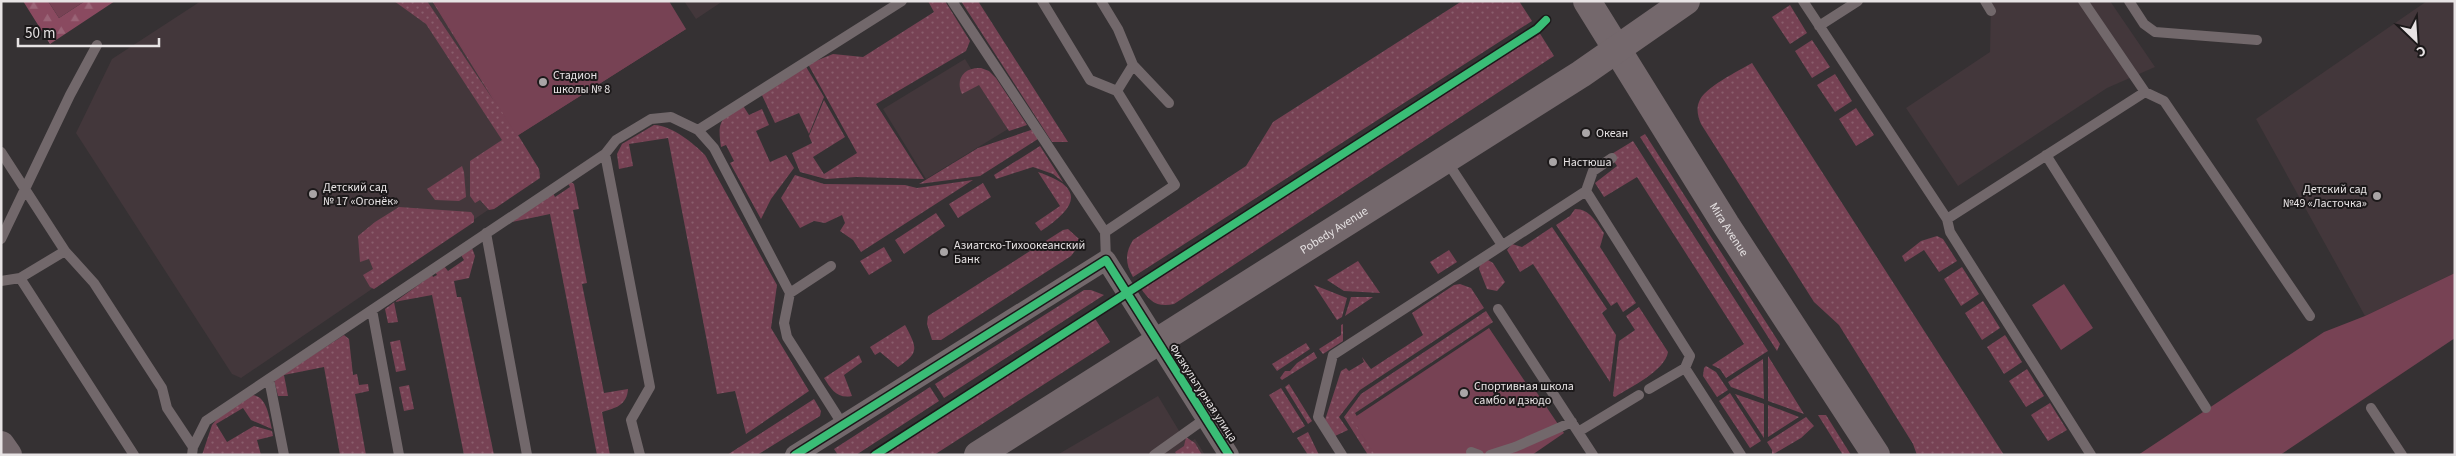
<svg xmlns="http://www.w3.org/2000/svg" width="2456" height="456" font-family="'Source Sans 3',sans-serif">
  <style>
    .built { fill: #43373b }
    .grass { fill: url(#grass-dots) }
    .forest { fill: url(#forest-firs) }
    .park { fill: #774254 }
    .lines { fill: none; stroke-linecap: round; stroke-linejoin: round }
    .lane { stroke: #72686b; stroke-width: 10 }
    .street { stroke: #72686b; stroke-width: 20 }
    .primary { stroke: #74686c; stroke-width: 28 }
    .cycleway-casing { stroke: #1c191a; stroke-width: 11 }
    .cycleway { stroke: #3abd76; stroke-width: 8 }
    .poi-dot { fill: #a9a5a6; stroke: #1c191a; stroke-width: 2 }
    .labels { text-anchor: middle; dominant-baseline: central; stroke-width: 4; stroke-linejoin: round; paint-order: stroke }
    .poi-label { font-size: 12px; fill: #e7e3e4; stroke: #1c191a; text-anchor: start }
    .street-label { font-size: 12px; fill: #e7e3e4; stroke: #1c191a }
  </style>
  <defs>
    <pattern id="grass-dots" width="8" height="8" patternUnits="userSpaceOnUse" patternTransform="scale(1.25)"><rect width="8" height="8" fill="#774254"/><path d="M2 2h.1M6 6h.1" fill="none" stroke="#8a5d6c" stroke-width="1.8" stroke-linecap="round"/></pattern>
    <pattern id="forest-firs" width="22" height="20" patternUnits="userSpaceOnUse" patternTransform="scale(1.25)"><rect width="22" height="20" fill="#8a4a60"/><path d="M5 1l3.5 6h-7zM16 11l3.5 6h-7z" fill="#9a6477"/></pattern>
  </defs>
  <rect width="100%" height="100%" fill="#353133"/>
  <path class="built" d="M201 1H432L541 174 241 378 232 374 76 133 112 59Z
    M684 1H723L696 19Z
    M1991 1H2110L2155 67 2107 88 1958 186 1906 108 1990 52Z
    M2427 1H2455V273L2365 316 2256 119Z
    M965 59 1008 129 926 179 883 109Z
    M1158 396 1187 444 1195 439 1205 455H1057Z"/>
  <path class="grass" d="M394 1H427L494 101 432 1 686 29 518 135 539 169 540 178 494 209 489 210 480 200 475 203 470 196V161L502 140 426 24Z
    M928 1H945L970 41 966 51 876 104 924 179 856 177 826 179 800 172 792 153 812 143 809 136 824 100 845 137 813 157 824 174 857 153 808 64 833 54 863 57 934 12Z
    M961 1H978L1068 142H1052Z
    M1462 1H1519L1532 21 1133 277C1125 263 1125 253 1133 240L1246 166 1273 122Z
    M1790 5 1807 33 1790 44 1772 17Z
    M1539 32 1554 56 1174 304C1157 308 1149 301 1140 287Z
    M1812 40 1830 67 1812 78 1795 51Z
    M1752 63 2004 455H1917L1913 444 1839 325 1814 302 1701 124C1698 117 1696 109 1699 102 1704 87 1739 71 1752 63Z
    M805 65 824 97 809 134 799 113 775 123 761 93Z
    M981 68 989 71 996 78 1027 125 1009 131 979 85 962 94C955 79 964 67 981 68Z
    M1835 74 1852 101 1835 112 1817 85Z
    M742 104 749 115 762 109 769 125 756 131 770 162 786 155 794 168 771 199 761 219 730 163 734 161 726 145 721 147C717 120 721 119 742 104Z
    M1856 108 1874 135 1856 146 1839 119Z
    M654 125C673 126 693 143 705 155L777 285 771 328 809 391 746 434 735 391 717 394 668 138 629 144 633 166 619 169 617 154 622 144Z
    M1034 129 1041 137 980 176 919 184 978 148Z
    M1645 134 1780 344 1777 351 1640 137Z
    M1633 141 1768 351 1726 378 1720 369 1712 365 1744 344 1637 177 1604 197 1595 183 1617 166 1610 155Z
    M1040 146 1063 182 1053 174 1033 167 996 179 994 175Z
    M462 166 464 172 466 197 459 201 435 200 427 189Z
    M1038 172C1086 188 1077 207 1041 231L1035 223 1060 206Z
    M795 175 824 184 905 185 917 188 973 180 861 252 853 240 840 231 845 223 842 215 825 223 814 221 800 228 781 198Z
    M571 182 574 184 579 209 573 210 587 283 582 284 604 393 628 389C627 405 616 408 602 412L610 455H597L550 214 512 222 553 193 555 197 570 187 568 183Z
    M983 183 991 197 958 218 949 204Z
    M399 207 471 212 474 216V222L374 289 370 287 363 275 373 269 369 259 360 262 358 236 375 222Z
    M1575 209C1590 209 1596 222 1604 233L1600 247 1636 303 1623 312 1617 302 1611 306 1556 225 1570 216Z
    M936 213 945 226 904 254 895 240Z
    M1552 227 1607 309 1602 313 1616 335 1610 382 1533 264 1520 272 1507 250 1512 244 1522 247Z
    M1068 229 1079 239 1077 248 1071 256 941 340H932L927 324 928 316 1063 230Z
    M1937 236 1943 239 1957 261 1939 272 1924 250 1905 262 1902 256 1921 241Z
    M884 247 892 261 869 275 860 261Z
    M472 248 475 256 469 278 454 281 457 297H461L494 455H464L432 295 394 302 398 322 388 323 385 309 432 275 433 277 437 275 435 272 444 266 448 271 464 260 461 255Z
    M1449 250 1457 262 1438 274 1430 262Z
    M1488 260 1493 263 1505 282 1497 291 1487 289 1479 269 1480 264Z
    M1358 261 1380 293 1344 291 1327 280Z
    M1962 267 1979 294 1961 306 1944 279Z
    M1460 284 1471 288 1484 308 1360 390 1339 417 1348 430 1335 436 1325 420 1341 371 1346 368 1349 371 1364 362 1362 357 1371 369 1423 335 1412 313 1454 285Z
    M1314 285 1347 298 1342 317 1337 320Z
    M1084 290H1091L1104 295 944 398 935 384Z
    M1351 297H1373L1345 316Z
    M1983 301 2000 328 1982 340 1965 313Z
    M1639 307 1668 352C1665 371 1630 387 1615 397L1613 396 1619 341 1635 330 1626 316Z
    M1486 311 1493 322 1355 413 1379 455H1368L1344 417 1361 394Z
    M1094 317 1110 342 934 455H879Z
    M1343 324V341L1323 354 1319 349 1341 335V325Z
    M905 325C917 348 920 352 898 367L880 352 875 355 870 347Z
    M344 335 349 339 353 375 357 374 359 385 368 384 369 391 355 394 366 455H340L324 367 284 375 288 396H278L274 380Z
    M2005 335 2022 362 2004 374 1987 347Z
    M400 340 406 370 396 372 390 342Z
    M1306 343 1310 349 1277 371 1272 364Z
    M1314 352 1317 358 1282 380 1280 378 1285 371H1290L1297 363Z
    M859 355 862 362 844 375 852 396C837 399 831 389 824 378Z
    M1768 356 1804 414 1768 401Z
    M1763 359 1764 399 1731 387 1728 382Z
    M1706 366 1716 372 1728 390 1717 397 1703 376 1704 368Z
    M2027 369 2044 396 2026 407 2009 381Z
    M1289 384 1312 421 1308 424 1285 387Z
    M409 385 414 409 404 411 399 387Z
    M930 387 939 401 856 455H838L834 449Z
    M1281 388 1305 426 1293 433 1269 395Z
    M1730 393 1761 441 1750 448 1719 401Z
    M1735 394 1764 404V438Z
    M252 395C267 396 269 417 272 429L251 420 243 408 216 424 227 442 254 426 272 431 273 436 257 440 261 455H202L212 425 218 418Z
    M814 399 821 411 820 416 757 455H727Z
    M2050 403 2067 430 2048 441 2031 415Z
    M1768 405 1799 417 1768 437Z
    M1818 415H1826L1851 455H1843Z
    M1806 417 1814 426 1801 438 1772 455V450L1767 442Z
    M1308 432 1319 455H1308L1297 438Z
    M1186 437 1195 443 1202 455H1177L1175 452 1184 446Z"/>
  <path class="forest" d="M23 1H48L59 18 85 1H115L50 44Z"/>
  <path class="park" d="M48 1H85L59 18Z
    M433 1H669L686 29 517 136Z
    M2455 273V338L2280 455H2138L2324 332 2365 316Z
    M2064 284 2093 328 2061 350 2032 305Z
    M1489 328 1528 386 1531 384 1564 433 1532 455H1375L1352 419Z"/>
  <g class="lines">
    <path class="lane" d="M952 1 1105 232 1106 260
      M1042 1 1090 80 1117 91 1175 185 1105 232
      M1101 1 1118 29 1133 65 1117 91
      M1803 1 1947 219 1950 232 2091 455
      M1985 1 1991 11
      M2083 1 2145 92 2164 101 2310 316
      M2129 1 2144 24 2155 32 2257 40
      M1819 26 1858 1
      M1133 65 1169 103
      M698 130 902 1
      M1 152 65 251
      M605 154 650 387 631 420 640 455
      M2046 155 2206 408
      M1446 160 1502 245
      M1586 191 1690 356 1685 368 1649 389
      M1947 219 2145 92
      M486 233 527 455
      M1 239 70 95 97 45
      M20 278 65 251 94 283 162 388 167 408 193 447
      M1 281 20 278 134 455
      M790 293 831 266
      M1498 309 1593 455
      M372 310 399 455
      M1685 368 1741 455
      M269 379 284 455
      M2371 408 2402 455
      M1578 432 1639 395
      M1471 452 1479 455
      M192 455 193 447 206 421 605 154 616 140 651 119 671 117 698 130 714 148 790 293 784 323 787 337 843 425
      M1154 455 1206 418
      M1342 455 1318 417 1333 355 1586 191 1593 171 1612 158
      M1490 455 1515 447 1572 422"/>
    <path class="street" d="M795 455 1106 260 1229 455"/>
    <g class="primary">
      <path id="s1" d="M1587 1 1726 225 1876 455"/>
      <path d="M1 445 8 455"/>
      <path id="s2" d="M978 455 1581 74 1686 1"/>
    </g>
    <g class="cycleway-casing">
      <path id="cycleway" d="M795 455 1106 260 1229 455
        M875 455 1537 29 1546 20"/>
    </g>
    <use href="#cycleway" class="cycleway"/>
  </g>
  <g class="poi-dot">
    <circle cx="543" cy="82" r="5"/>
    <circle cx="1586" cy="133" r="5"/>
    <circle cx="1553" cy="162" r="5"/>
    <circle cx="313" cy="194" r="5"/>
    <circle cx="2377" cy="196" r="5"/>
    <circle cx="944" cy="252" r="5"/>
    <circle cx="1464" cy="393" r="5"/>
  </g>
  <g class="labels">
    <g class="poi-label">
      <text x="553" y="75">Стадион<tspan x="553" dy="14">школы № 8</tspan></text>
      <text x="1596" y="133">Океан</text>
      <text x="1563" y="162">Настюша</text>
      <text x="323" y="187">Детский сад<tspan x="323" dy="14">№ 17 «Огонёк»</tspan></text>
      <text x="2367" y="189" text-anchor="end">Детский сад<tspan x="2367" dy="14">№49 «Ласточка»</tspan></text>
      <text x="954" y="245">Азиатско-Тихоокеанский<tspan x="954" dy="14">Банк</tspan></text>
      <text x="1474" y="386">Спортивная школа<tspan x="1474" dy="14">самбо и дзюдо</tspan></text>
    </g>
    <g class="street-label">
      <text stroke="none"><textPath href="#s1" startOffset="269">Mira Avenue</textPath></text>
      <text stroke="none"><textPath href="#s2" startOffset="421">Pobedy Avenue</textPath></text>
      <text transform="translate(1203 393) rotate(57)">Физкультурная улица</text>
    </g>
  </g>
  <rect width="2456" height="456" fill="none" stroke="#e7e3e4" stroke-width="5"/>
  <g transform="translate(2416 40) rotate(155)" stroke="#1c191a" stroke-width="4" paint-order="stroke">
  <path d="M0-4L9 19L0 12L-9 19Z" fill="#e7e3e4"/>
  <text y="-8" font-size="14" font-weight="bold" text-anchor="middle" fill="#e7e3e4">С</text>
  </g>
  <path d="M18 38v8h141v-8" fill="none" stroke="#e7e3e4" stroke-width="2.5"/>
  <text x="25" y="38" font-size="15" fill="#e7e3e4" stroke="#1c191a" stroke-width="4" paint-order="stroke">50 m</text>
</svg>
